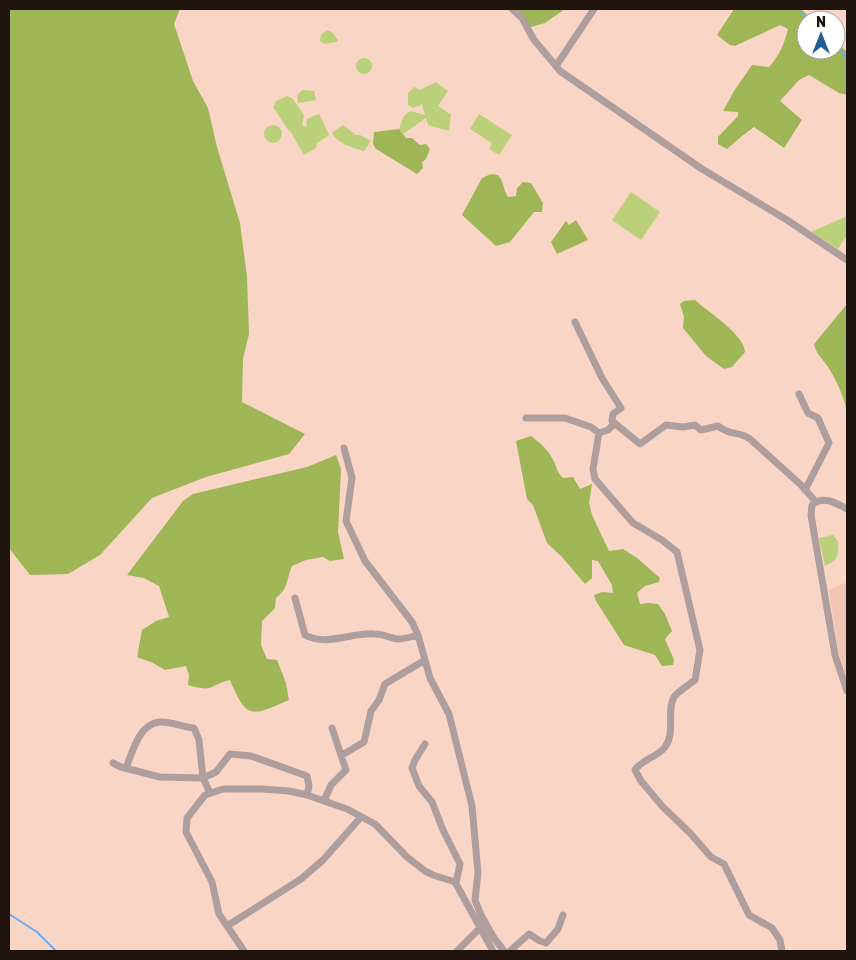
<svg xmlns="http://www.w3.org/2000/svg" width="856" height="960" font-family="Rubik,sans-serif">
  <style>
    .built { fill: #f1c6b5 }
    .green { fill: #bad179 }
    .forest { fill: #9fb657 }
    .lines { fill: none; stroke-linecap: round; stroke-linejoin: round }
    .stream { stroke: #6dacf5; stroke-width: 2 }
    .minor { stroke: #af9e9e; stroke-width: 7 }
  </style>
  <rect width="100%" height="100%" fill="#f9d5c6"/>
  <path class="built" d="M847 582V679L838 649 829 590Z"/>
  <path class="green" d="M327 30 332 32 338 40 337 42 324 44 320 40 321 35Z
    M356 66a8 8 0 1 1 16 0a8 8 0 1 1-16 0Z
    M436 82 448 91 438 106 451 115 449 131 428 125 426 118 403 134 399 129 404 116 410 111 425 115 422 104 413 108 408 105V93L414 87 420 90Z
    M303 90 314 91 316 100 298 103C297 97 297 93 303 90Z
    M287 96 292 98 304 115 302 125 306 127 307 119 318 114 320 115 329 135 317 143 316 148 304 155 290 131H289L273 107 276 101Z
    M479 114 512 135 499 155 489 149 492 143 470 129Z
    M264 134a9 9 0 1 1 18 0a9 9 0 1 1-18 0Z
    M343 125 356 135H360L371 141 364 151C354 148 336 143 332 133Z
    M631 192 660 212 641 240 612 220Z
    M847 216V235L838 249 811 232Z
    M833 535 838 541C839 555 838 561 825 566L819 538Z"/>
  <path class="forest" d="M9 9H180L174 24 193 81 208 108 217 147 240 223 247 277 249 334 243 359 242 402 305 434 289 454 206 477 152 498 100 555 68 574 30 575 9 548Z
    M516 9H565L545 23 531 27Z
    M734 9H801L813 20H806V50H836V42L847 52V95L839 93 809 75 799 80 780 101 802 120 784 148 754 127 742 136 727 149 718 144V137L738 116V112L723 111 734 91 752 65 769 67C780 55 784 44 788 29L780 25 735 46 730 45 717 35Z
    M399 129 406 138H412L420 145 426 144 430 149 426 159 422 162 423 168 417 174 376 149 373 144 374 132Z
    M491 174 498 175C504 182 503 189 508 197L516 196 517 188 523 182 531 183 543 203 542 212H534L510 242 496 246 462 215 482 178Z
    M576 220 588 240 557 254 551 242 566 221 569 225Z
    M695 300C708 312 744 334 745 352L732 367 724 369 706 356 683 328 684 317 680 304 684 301Z
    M847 304V414C845 399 838 384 830 370 825 361 816 355 814 344Z
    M531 436C540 443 548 449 553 460 557 467 557 473 563 478L573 477 580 489 592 484 589 503 592 515 609 551 623 549 637 558 660 578 659 582 645 586 637 593 640 604 648 603 658 604 665 614 672 631 665 639 674 660 673 665 662 666 655 655 624 645 596 601 594 595 602 592 613 593 612 585 598 561 592 560V578L585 584 562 557 547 543 533 505 527 499 516 441Z
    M336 455 341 469 338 532 344 559 330 561 323 557 306 560 292 566C286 580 289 588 276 598L275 608 262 621 261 645 267 659 277 660 286 683 289 700C252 716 247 721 230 680 209 685 214 693 188 685L189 675 186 666 165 670 153 663 137 657 142 630 156 621 169 617 159 586 144 578 127 575 183 501 193 494 307 467Z"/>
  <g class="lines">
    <path class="stream" d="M801 13 809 20
      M836 45 847 58
      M9 914 37 932 56 951"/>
    <path class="minor" d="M512 9 522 18 534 40 556 66 594 9
      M556 66 560 71 702 169 787 220 847 260
      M575 322 602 378 621 408 613 414 612 421 640 444 666 425 683 427 695 425 701 430 718 426C732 437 737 430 750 439L801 485 816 502
      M799 394 808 413 818 418 829 443 805 490
      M526 418H565L591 427 599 433 608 430 614 424
      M599 433 593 469 595 479 633 523 662 540 677 552 700 650 695 680C690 684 677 692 674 697 666 712 676 732 665 747 658 757 642 759 635 770L641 781 663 807 690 833 711 857 724 864 749 915 772 928 780 940 782 951
      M344 448 352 478 346 521 365 561 412 622 418 635 430 678 449 714 472 806 478 873 475 900 481 915 494 938 504 951
      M847 509C836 503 823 495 812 505L811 515 835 655 847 691
      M295 598 305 635C327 647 351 632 375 634 383 634 390 638 398 639 404 639 411 637 418 635
      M425 744 415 760 412 768 419 786 432 802 443 830 460 864 456 883
      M342 755 364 742 371 711 379 700 385 684 425 660
      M113 763 121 767 160 777 203 778 216 772 230 754 251 756 307 776 309 786 307 795
      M126 768C132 753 139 724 159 722 170 721 183 727 194 728L199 740 203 778 210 793
      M324 801 331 785 346 770 332 728
      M227 926 301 879 323 860 361 817
      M244 951 219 914 212 882 186 832 187 818 205 795 223 789H262L289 791 307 795 347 809 375 824 407 857 425 871 433 875 455 882 493 951
      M457 951 479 929
      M510 951 529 934 540 941 546 943 558 929 563 915"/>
  </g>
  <rect width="856" height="960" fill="none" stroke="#1f130e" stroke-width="20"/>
  <g transform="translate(821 35)"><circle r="24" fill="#ffffff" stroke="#a5a19f"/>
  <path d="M0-4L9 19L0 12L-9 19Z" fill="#235d94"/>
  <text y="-8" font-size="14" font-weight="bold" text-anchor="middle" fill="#1f130e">N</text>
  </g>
</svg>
